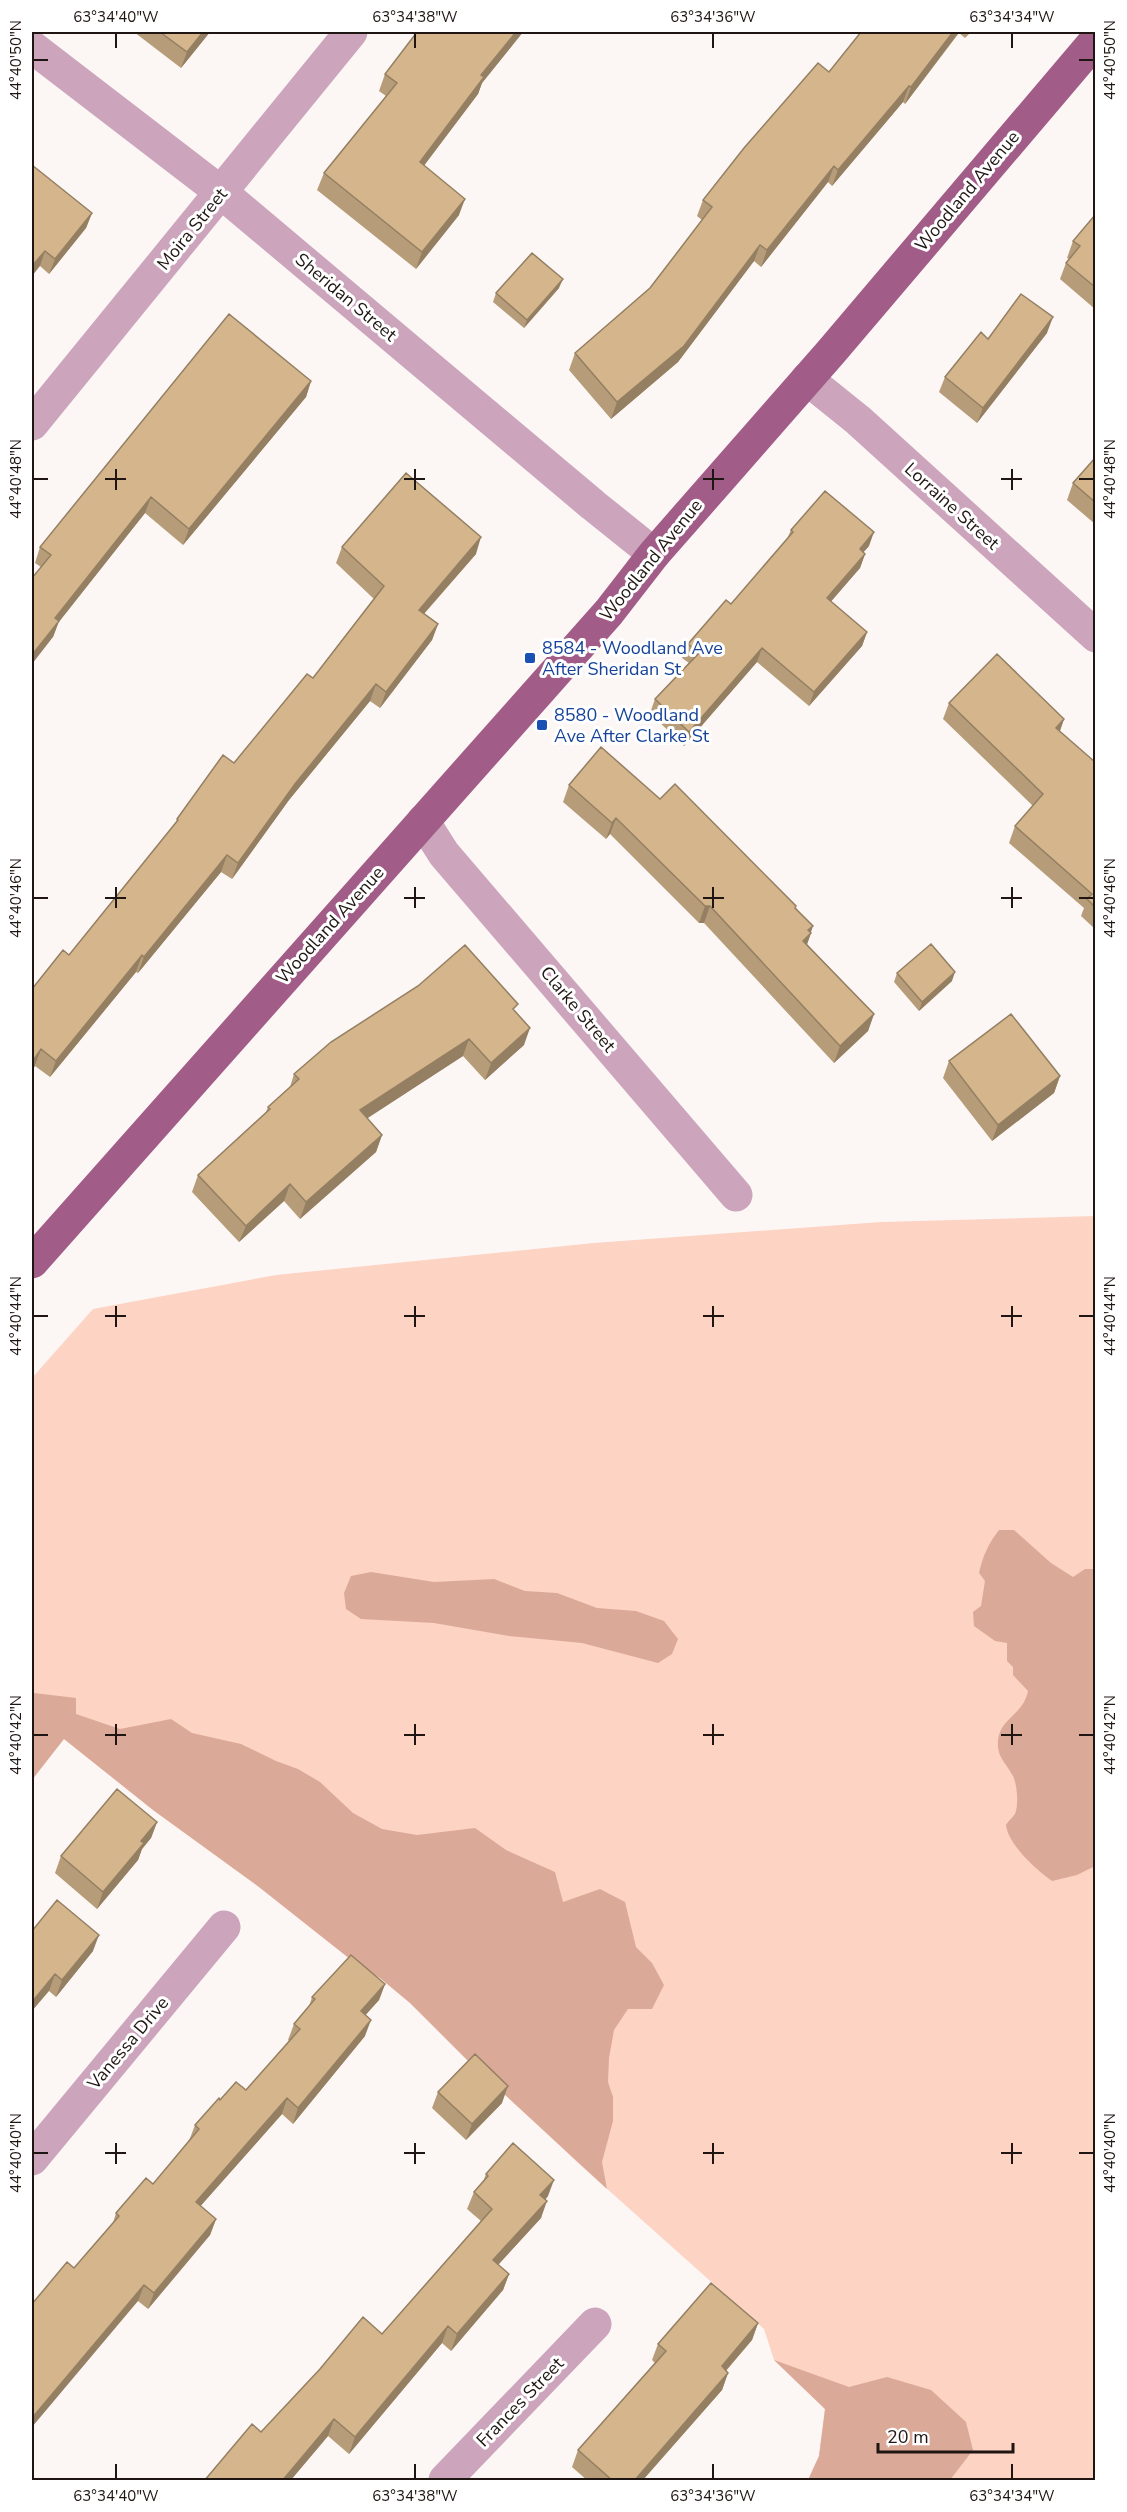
<svg xmlns="http://www.w3.org/2000/svg" width="1127" height="2512" font-family="'Nunito Sans',sans-serif">
  <style>
    .green { fill: #fdd3c4 }
    .forest { fill: #dba997 }
    .lines { fill: none; stroke-linecap: round; stroke-linejoin: round }
    .street { stroke: #cca4bb; stroke-width: 33 }
    .primary { stroke: #a15c87; stroke-width: 33 }
    .wall { fill: #b69c78 }
    .shaded-wall { fill: #947f62 }
    .building { fill: #d4b58c; stroke: #947f62; stroke-width: 1.5 }
    .ticks { fill: none; stroke: #1f1613; stroke-width: 2 }
    .transit-dot { fill: #1a4fb4; stroke: #fff; stroke-width: 2 }
    .labels { text-anchor: middle; dominant-baseline: central; stroke-width: 6; stroke-linejoin: round; paint-order: stroke }
    .street-label { font-size: 18px; fill: #1f1613; stroke: #fff }
    .transit-label { font-size: 18px; fill: #164399; stroke: #fff; text-anchor: start }
    .neatline { fill: none; stroke: #1f1613; stroke-width: 2 }
    .ticks-label { font-size: 15px; text-anchor: middle; fill: #1f1613 }
  </style>
  <rect width="100%" height="100%" fill="#fcf7f5"/>
  <path class="green" d="M1095 1216V2480H808L819 2456 825 2409 774 2360 764 2329 577 2162 410 2003 380 1978 350 1959 259 1887 153 1810 64 1739 32 1710V1378L93 1309 276 1275 594 1243 881 1222Z"/>
  <path class="forest" d="M999 1530H1014L1051 1563 1073 1577 1085 1569H1095V1866L1077 1875 1052 1881C1036 1870 1008 1844 1006 1825 1008 1821 1013 1817 1015 1814 1019 1805 1017 1784 1013 1776 1008 1766 999 1759 998 1747 996 1718 1023 1717 1028 1691L1013 1675V1667L1007 1661V1643L995 1641 974 1626 973 1612 981 1606 985 1581 979 1573C983 1556 988 1544 999 1530Z
    M371 1572 434 1582 494 1579 525 1591 557 1593 597 1608 636 1611 664 1621 678 1639 672 1654 658 1663 582 1643 509 1636 434 1623 361 1619 346 1609 344 1593 351 1576Z
    M32 1691 34 1693 76 1698V1714L120 1729 171 1719 192 1733 241 1744 276 1761 298 1769 320 1782 353 1813 382 1829 417 1835 475 1828 506 1850 555 1872 563 1902 600 1889 625 1902 636 1947 652 1963 664 1985 652 2009H628L614 2030 609 2058 608 2082 613 2097V2121L602 2162 607 2189 466 2059 410 2003 380 1978 350 1959 259 1887 153 1810 64 1739 32 1780Z
    M774 2360 849 2387 887 2377 931 2390 966 2422 973 2450 950 2480H808L819 2456 825 2409Z"/>
  <g class="lines">
    <path class="street" d="M32 47 222 193 593 505 654 554
      M807 379 858 420 1096 636
      M32 424 351 32
      M423 821 444 854 736 1195
      M32 2159 224 1927
      M445 2480 595 2324"/>
    <path class="primary" d="M32 1262 609 612 654 554 831 352 1096 40"/>
  </g>
  <path class="wall" d="M134 32H210L181 68Z
    M426 32H523L482 83 478 94 424 165 459 215 416 269 317 190 324 173 386 96 379 91 385 74Z
    M861 32H971L965 38 959 33 905 104 903 102 832 186 828 182 761 267 754 261 678 362 611 419 569 370 575 353 650 288 702 220 697 216 703 200 829 72Z
    M32 165 92 213 86 228 49 274 40 266Z
    M1095 215V309L1060 279 1066 263 1069 259 1067 258 1073 241Z
    M559 288 524 328 493 302 496 293Z
    M1047 333 977 423 939 392 945 377 988 339Z
    M311 381 306 397 183 545 145 513 59 621 53 637 41 567 35 563 40 547Z
    M1095 458V524L1067 500 1073 483Z
    M791 530 869 546 863 552 865 554 860 568 831 601 867 632 862 646 809 706 757 662 684 746 650 713 655 699 689 663 682 658 688 644 731 604 787 539Z
    M342 547 476 554 424 614 438 624 432 640 380 708 370 701 289 800 232 879 221 872 138 973 136 972 50 1077 35 1066 69 955 175 825 177 819 234 763 313 678 374 599 336 563Z
    M949 703 1064 719 1060 731 1095 762V929L1081 916 1084 908 1009 843 1015 826 1033 806 943 719Z
    M569 785 660 799 796 908 811 933 807 944 874 1014 868 1031 834 1063 704 923H699L610 834 606 839 563 802Z
    M897 973 952 981 919 1011 894 982Z
    M418 986 515 1012 524 1045 485 1080 463 1056 367 1118 382 1135 376 1152 300 1219 284 1201 239 1242 192 1192 198 1175 266 1112 268 1107 290 1087 294 1074Z
    M949 1061 1060 1076 1054 1093 992 1141 943 1078Z
    M157 1822 151 1838 142 1849 138 1860 97 1909 55 1873 61 1856Z
    M32 1931 93 1951 56 1997 49 1991Z
    M385 1984 379 2000 365 2015V2036L293 2124 282 2114 200 2206 216 2219 210 2235 148 2309 138 2301 74 2268 113 2223 116 2213 153 2184 189 2141 195 2125 220 2100 246 2090 289 2041 288 2040 294 2024 309 2007 312 1997Z
    M438 2092 502 2103 466 2140 432 2108Z
    M486 2174 548 2196 545 2200 541 2218 498 2265 509 2274 503 2290 451 2351 442 2343 349 2454 328 2436 290 2481H204L261 2432 382 2334 481 2221 467 2209 474 2192 483 2182Z
    M758 2323 752 2340 726 2371 728 2373 722 2390 642 2481H588L572 2467 578 2450 655 2363 652 2360 658 2344Z"/>
  <path class="shaded-wall" d="M203 32H210L181 68 187 52Z
    M516 32H523L482 83 478 94 414 179 420 162 481 75Z
    M953 32H959L905 104 911 87Z
    M909 86 903 102 832 186 838 170Z
    M834 166 828 182 761 267 767 250Z
    M465 199 459 215 416 269 422 252Z
    M92 213 86 228 49 274 55 259Z
    M760 245 754 261 678 362 611 419 617 402Z
    M45 251 40 266 32 276V266Z
    M563 279 559 288 524 328 527 320Z
    M1053 317 1047 333 977 423 983 408Z
    M311 381 306 397 183 545 189 529Z
    M151 497 145 513 55 627 59 621 53 637 32 664V655L55 618Z
    M874 532 869 546 854 563 860 549Z
    M481 537 476 554 413 626 419 610Z
    M865 554 860 568 822 612 827 598Z
    M438 624 432 640 380 708 386 692Z
    M867 632 862 646 809 706 814 692Z
    M762 648 757 662 684 746 689 732Z
    M376 684 370 701 289 800 232 879 238 863 295 784Z
    M1064 719 1058 736 1056 728Z
    M616 818 610 834 606 839 612 823Z
    M227 855 221 872 138 973 144 957Z
    M705 906H710L704 923H699Z
    M813 926 810 935 811 933 805 950 803 941 808 930Z
    M142 955 136 972 50 1077 56 1061Z
    M955 972 952 981 919 1011 922 1002Z
    M874 1014 868 1031 834 1063 840 1046Z
    M530 1028 524 1045 485 1080 491 1063Z
    M469 1039 463 1056 354 1127 360 1110Z
    M41 1049 35 1066 32 1071V1062Z
    M1060 1076 1054 1093 992 1141 998 1125Z
    M382 1135 376 1152 300 1219 306 1202Z
    M290 1184 284 1201 239 1242 246 1226Z
    M157 1822 151 1838 142 1849 138 1860 97 1909 103 1892 141 1841Z
    M99 1935 93 1951 56 1997 62 1980Z
    M55 1974 49 1991 32 2011V2002Z
    M385 1984 379 2000 355 2027 361 2011Z
    M371 2020 365 2036 293 2124 298 2108Z
    M508 2086 502 2103 466 2140 472 2124Z
    M287 2098 282 2114 190 2218 196 2202Z
    M554 2180 548 2196 534 2212 540 2195Z
    M547 2201 541 2218 487 2277 493 2260Z
    M216 2219 210 2235 148 2309 154 2293Z
    M509 2274 503 2290 451 2351 457 2334Z
    M144 2285 138 2301 32 2427V2418Z
    M758 2323 752 2340 715 2383 722 2366Z
    M448 2326 442 2343 349 2454 355 2437Z
    M728 2373 722 2390 642 2481H634Z
    M334 2419 328 2436 290 2481H282Z"/>
  <path class="building" d="M160 32H203L187 52Z
    M417 32H423L425 33 426 32H516L481 75 484 77 420 162 465 199 422 252 324 173 397 83 385 74Z
    M861 32H953L911 87 909 86 838 170 834 166 767 250 760 245 684 346 617 402 575 353 650 288 712 207 703 200 744 148 818 63 829 72Z
    M32 165 92 213 55 259 45 251 32 266Z
    M1095 215V287L1066 263 1080 246 1073 241Z
    M532 253 563 279 527 320 496 293Z
    M1021 294 1053 317 983 408 945 377 981 332 988 339Z
    M229 314 311 381 189 529 151 497 55 618 59 621 32 655V578L51 555 40 547Z
    M1095 458V502L1073 483Z
    M406 473 481 537 419 610 438 624 386 692 376 684 295 784 238 863 227 855 144 957 142 955 56 1061 41 1049 32 1062V989L63 950 69 955 178 820 177 819 223 755 234 763 307 674 313 678 384 586 342 547Z
    M825 491 874 532 860 549 865 554 827 598 867 632 814 692 762 648 689 732 655 699 699 653 688 644 726 600 731 604 793 532 791 530Z
    M997 654 1064 719 1056 728 1095 762V907L1087 899 1092 894 1015 826 1043 794 949 703Z
    M601 747 660 799 675 784 796 906 795 908 813 926 808 930 811 933 803 941 874 1014 840 1046 710 906H705L616 818 612 823 569 785Z
    M931 944 955 972 922 1002 897 973Z
    M465 945 518 1004 513 1009 530 1028 491 1063 469 1039 360 1110 382 1135 306 1202 290 1184 246 1226 198 1175 270 1109 268 1107 299 1079 294 1074 331 1042 418 986Z
    M1011 1014 1060 1076 998 1125 949 1061Z
    M117 1789 157 1822 141 1841 144 1843 103 1892 61 1856Z
    M57 1900 99 1935 62 1980 55 1974 32 2002V1931Z
    M351 1955 385 1984 361 2011 371 2020 298 2108 287 2098 196 2202 216 2219 154 2293 144 2285 32 2418V2304L67 2262 74 2268 119 2216 116 2213 146 2178 153 2184 199 2129 195 2125 219 2098 220 2100 236 2082 246 2090 300 2029 294 2024 315 1999 312 1997Z
    M475 2054 508 2086 472 2124 438 2092Z
    M513 2143 554 2180 540 2195 547 2201 493 2260 509 2274 457 2334 448 2326 355 2437 334 2419 282 2481H204L252 2424 261 2432 320 2369 363 2317 382 2334 492 2209 474 2192 488 2176 486 2174Z
    M711 2283 758 2323 722 2366 728 2373 634 2481H613L578 2450 666 2351 658 2344Z"/>
  <path class="ticks" d="M116 33V48M415 33V48M713 33V48M1012 33V48M33 60H48M1079 60H1094M116 469V490M415 469V490M713 469V490M1012 469V490M33 479H48M105 479H126M404 479H425M703 479H724M1001 479H1022M1079 479H1094M116 887V908M415 887V908M713 887V908M1012 887V908M33 898H48M105 898H126M404 898H425M703 898H724M1001 898H1022M1079 898H1094M116 1306V1327M415 1306V1327M713 1306V1327M1012 1306V1327M33 1316H48M105 1316H126M404 1316H425M703 1316H724M1001 1316H1022M1079 1316H1094M116 1724V1745M415 1724V1745M713 1724V1745M1012 1724V1745M33 1735H48M105 1735H126M404 1735H425M703 1735H724M1001 1735H1022M1079 1735H1094M116 2143V2164M415 2143V2164M713 2143V2164M1012 2143V2164M33 2153H48M105 2153H126M404 2153H425M703 2153H724M1001 2153H1022M1079 2153H1094M116 2464V2479M415 2464V2479M713 2464V2479M1012 2464V2479"/>
  <g class="transit-dot">
    <rect x="524" y="652" width="12" height="12" rx="3"/>
    <rect x="536" y="719" width="12" height="12" rx="3"/>
  </g>
  <g class="labels">
    <g class="street-label">
      <text transform="translate(967 191) rotate(-50)">Woodland Avenue</text>
      <text transform="translate(192 229) rotate(-51)">Moira Street</text>
      <text transform="translate(346 297) rotate(40)">Sheridan Street</text>
      <text transform="translate(952 506) rotate(42)">Lorraine Street</text>
      <text transform="translate(651 560) rotate(-51)">Woodland Avenue</text>
      <text transform="translate(330 925) rotate(-48)">Woodland Avenue</text>
      <text transform="translate(578 1009) rotate(50)">Clarke Street</text>
      <text transform="translate(128 2043) rotate(-50)">Vanessa Drive</text>
      <text transform="translate(520 2402) rotate(-46)">Frances Street</text>
    </g>
    <g class="transit-label">
      <text x="542" y="648">8584 - Woodland Ave<tspan x="542" dy="21">After Sheridan St</tspan></text>
      <text x="554" y="715">8580 - Woodland<tspan x="554" dy="21">Ave After Clarke St</tspan></text>
    </g>
  </g>
  <rect width="1127" height="2512" fill="none" stroke="#ffffff" stroke-width="66"/>
  <path d="M878 2443v9h135v-9" fill="none" stroke="#1f1613" stroke-width="3"/>
  <text x="887" y="2443" font-size="18" fill="#1f1613" stroke="#ffffff" stroke-width="4.5" paint-order="stroke">20 m</text>
  <rect x="33" y="33" width="1061" height="2446" class="neatline"/>
  <g class="ticks-label">
    <text x="116" y="22">63°34'40"W</text>
    <text x="415" y="22">63°34'38"W</text>
    <text x="713" y="22">63°34'36"W</text>
    <text x="1012" y="22">63°34'34"W</text>
    <text transform="translate(16 60) rotate(-90)" y="5">44°40'50"N</text>
    <text transform="translate(1110 60) rotate(-90)" y="5">44°40'50"N</text>
    <text transform="translate(16 479) rotate(-90)" y="5">44°40'48"N</text>
    <text transform="translate(1110 479) rotate(-90)" y="5">44°40'48"N</text>
    <text transform="translate(16 898) rotate(-90)" y="5">44°40'46"N</text>
    <text transform="translate(1110 898) rotate(-90)" y="5">44°40'46"N</text>
    <text transform="translate(16 1316) rotate(-90)" y="5">44°40'44"N</text>
    <text transform="translate(1110 1316) rotate(-90)" y="5">44°40'44"N</text>
    <text transform="translate(16 1735) rotate(-90)" y="5">44°40'42"N</text>
    <text transform="translate(1110 1735) rotate(-90)" y="5">44°40'42"N</text>
    <text transform="translate(16 2153) rotate(-90)" y="5">44°40'40"N</text>
    <text transform="translate(1110 2153) rotate(-90)" y="5">44°40'40"N</text>
    <text x="116" y="2501">63°34'40"W</text>
    <text x="415" y="2501">63°34'38"W</text>
    <text x="713" y="2501">63°34'36"W</text>
    <text x="1012" y="2501">63°34'34"W</text>
  </g>
</svg>
